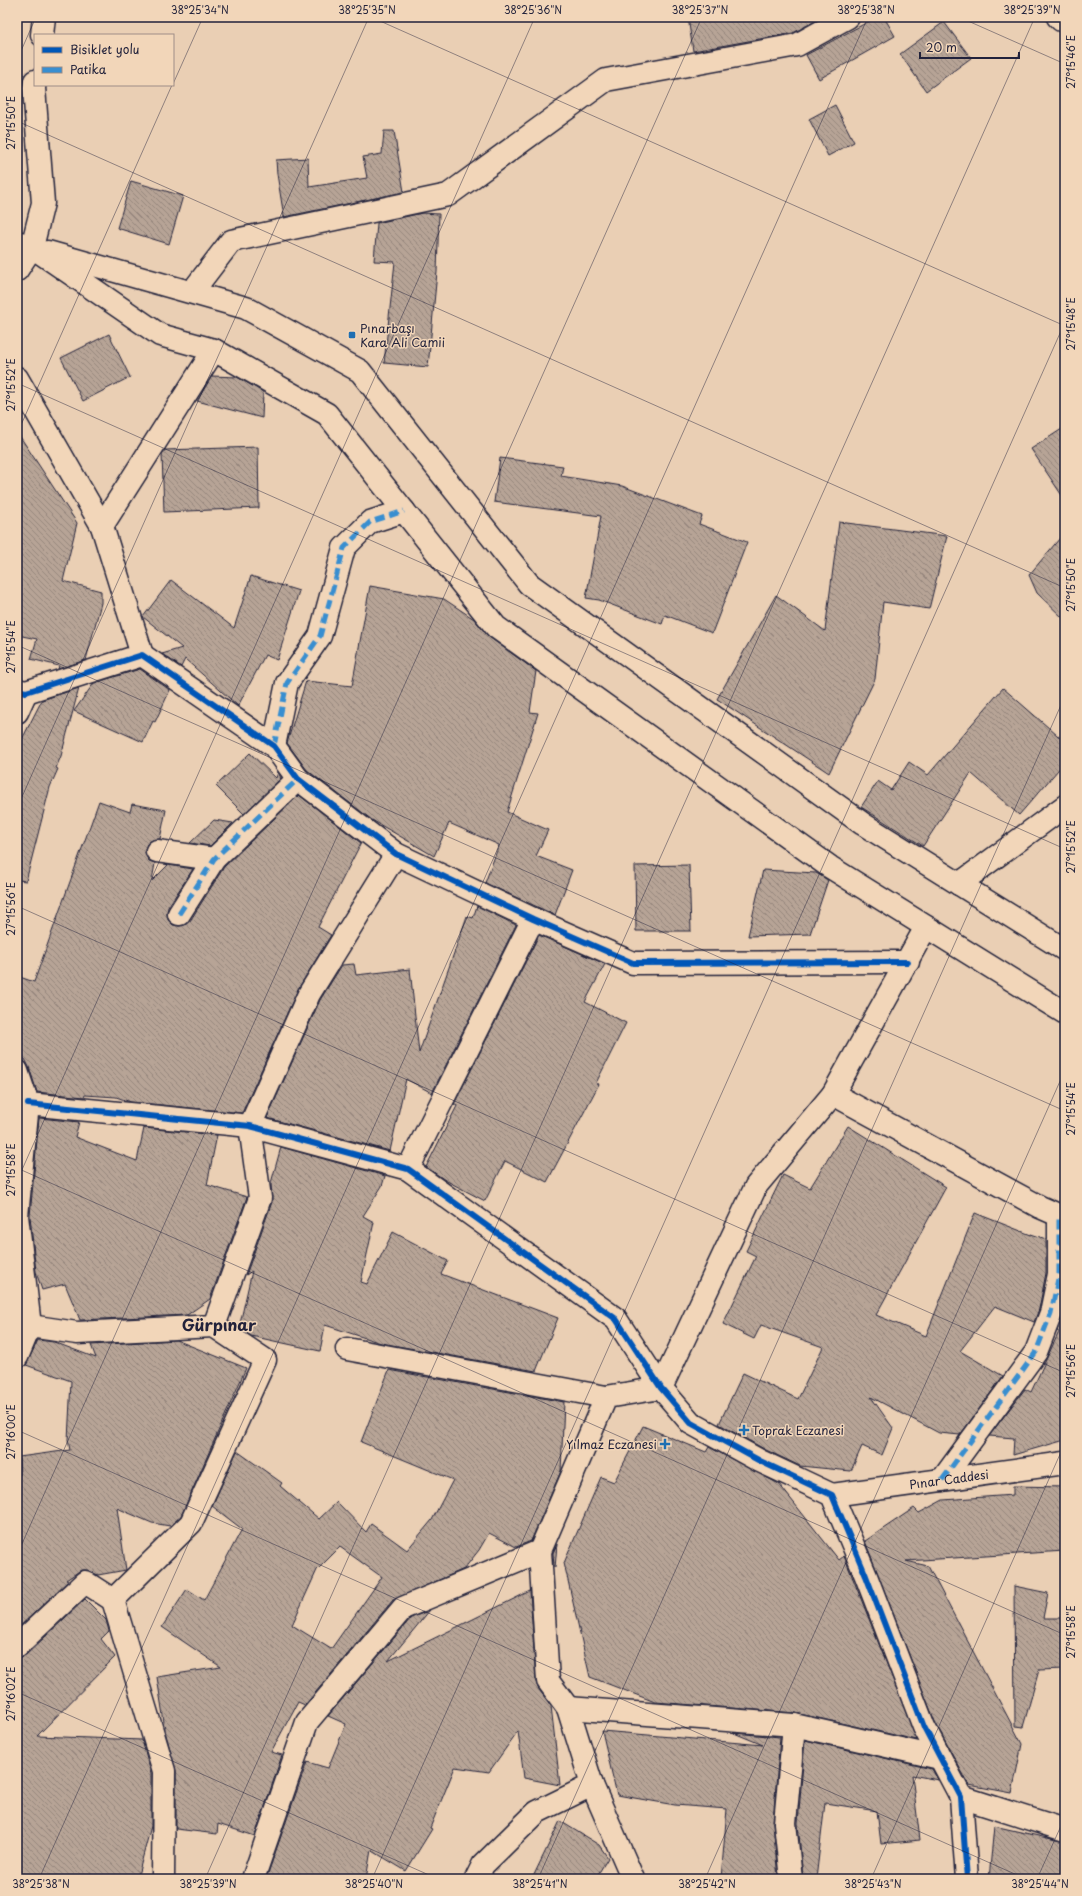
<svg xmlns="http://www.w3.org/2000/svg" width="1082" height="1896" font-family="'Playpen Sans',sans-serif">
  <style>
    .building { fill: url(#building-back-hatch); stroke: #22223b; fill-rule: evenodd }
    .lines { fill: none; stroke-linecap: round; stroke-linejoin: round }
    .minor-casing { stroke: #22223b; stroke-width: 25 }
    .major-casing { stroke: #22223b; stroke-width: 25 }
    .minor { stroke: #f2d6b9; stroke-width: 22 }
    .major { stroke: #f2d6b9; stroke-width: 22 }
    .quiet { stroke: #398ed0; stroke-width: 5; stroke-dasharray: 10 5; stroke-linecap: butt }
    .cycleway-casing { stroke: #f2d6b9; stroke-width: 8 }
    .cycleway { stroke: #0057b8; stroke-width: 6 }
    .ticks { fill: none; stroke: #22223b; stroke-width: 1; stroke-opacity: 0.45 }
    .poi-dot { fill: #1f6fb2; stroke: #f2d6b9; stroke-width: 1.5 }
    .labels { text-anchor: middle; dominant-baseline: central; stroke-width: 3; stroke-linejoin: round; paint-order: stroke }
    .poi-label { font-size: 12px; fill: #22223b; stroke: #f2d6b9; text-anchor: start }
    .street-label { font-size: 12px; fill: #22223b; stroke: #f2d6b9 }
    .district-label { font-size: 16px; font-weight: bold; fill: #22223b; stroke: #f2d6b9 }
    .neatline { fill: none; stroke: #22223b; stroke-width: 1.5 }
    .ticks-label { font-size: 10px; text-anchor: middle; fill: #22223b }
  </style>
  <defs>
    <pattern id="building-back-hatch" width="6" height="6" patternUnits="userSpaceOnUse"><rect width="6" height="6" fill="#b7a496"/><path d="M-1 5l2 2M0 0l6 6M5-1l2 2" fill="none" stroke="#94857c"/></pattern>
  </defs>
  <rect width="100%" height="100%" fill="#eacfb4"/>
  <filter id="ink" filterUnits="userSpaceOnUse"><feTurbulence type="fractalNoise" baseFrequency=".025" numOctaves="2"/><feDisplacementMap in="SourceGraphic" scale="8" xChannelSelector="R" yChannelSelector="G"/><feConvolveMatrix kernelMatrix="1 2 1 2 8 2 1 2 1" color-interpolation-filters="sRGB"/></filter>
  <g filter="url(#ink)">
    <path class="building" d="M688 17H816L817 20 793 33 693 51Z
      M877 17H884L895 36 819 79 806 55Z
      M944 22 971 58 926 91 900 54Z
      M835 105 854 142 828 156 809 119Z
      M384 131H394L404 192 284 217 277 174 276 160 308 158 309 187 367 178 363 157 382 154Z
      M131 181 183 196 169 244 117 228Z
      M422 213 439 214 437 272 428 367 384 363 395 262 374 261 377 223Z
      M109 334 130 377 83 401 61 358Z
      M212 376 237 377 263 392 262 418 197 401Z
      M1065 427V500L1031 449Z
      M17 432 77 523 63 581 101 591V603L86 660 58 669 59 666 31 659 37 639 17 635Z
      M258 447 259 508 164 512 162 454 165 450Z
      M500 458 563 466 561 476 622 486 702 516 699 524 747 542 712 633 665 615 662 624 599 600 586 598 601 516 494 502Z
      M839 522 947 536 929 609 883 602 875 679 829 773 717 699 776 595 825 631Z
      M1065 532V620L1037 593 1029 575Z
      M251 576 299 591 277 660 265 655 238 706 185 659 181 667 162 654 182 648 143 617 171 580 234 628Z
      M370 586 444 599 474 619 489 637 536 671 530 712 538 713 507 812 548 830 536 856 572 870 555 915 485 883 499 845 449 823 434 856 372 820 307 770 287 743 306 681 352 686Z
      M140 669 170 690 155 722 153 721 143 742 74 711 94 683Z
      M79 688 61 756 56 768 58 769 50 787 26 881 17 880V749L42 700Z
      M1003 688 1065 742V762L1019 815 971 773 923 846 861 807 878 781 891 790 909 762 928 775Z
      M250 753 276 778 278 772 281 778 244 814 216 786Z
      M299 795 361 843 318 927 331 935 298 989 242 1113 131 1102 116 1097 85 1095 84 1097 37 1092 29 1067 25 1059H23L17 1027V976L34 982 99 801 130 812 132 804 166 810 160 839 152 840 147 844 145 850 146 856 149 861 155 863 152 881 168 865 193 869 168 907 167 913 168 920 173 925 179 926 185 925 190 921 224 867Z
      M214 820 233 823 210 846 190 843Z
      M689 865 691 931H636L635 866Z
      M763 870 816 873 828 880 810 934 748 936Z
      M477 906 516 925 432 1093 406 1079 390 1151 267 1118 320 1000 342 965 354 964 356 975 410 969 419 1053 467 916 473 918Z
      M539 935 605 964 585 1002 626 1023 596 1083 599 1084 547 1182 505 1161 485 1201 445 1180 426 1167 457 1106 454 1104Z
      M39 1118 79 1122 75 1137 137 1161 144 1128 217 1135 207 1185 247 1197 210 1299 187 1315 80 1320 65 1284 42 1290 36 1272 30 1216Z
      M848 1126 946 1187 876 1315 926 1336 975 1213 1031 1235V1234L1046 1239V1273L1039 1309 1034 1322 995 1306 960 1351 1003 1376 960 1435 939 1433 871 1397 893 1428 882 1455 862 1446 851 1471 800 1466 766 1450 719 1424 743 1373 798 1399 823 1347 761 1325 754 1339 723 1324 756 1256 746 1251 783 1175 810 1188Z
      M281 1147 385 1176 382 1186 363 1216 374 1222 361 1282 367 1284 393 1232 448 1261 441 1274 558 1318 536 1371 381 1343 325 1325 320 1351 251 1336 239 1328 252 1271 246 1275 272 1202 271 1183Z
      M1065 1307V1440L1013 1455 1014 1438 989 1436 1025 1389 1031 1392 1059 1332 1057 1331Z
      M38 1340 54 1342 96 1358 91 1345 176 1340 246 1368 181 1516 170 1526 152 1523 117 1508 126 1570 98 1575 87 1570H81L66 1580 68 1581 17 1629V1475H20L19 1457 70 1450 68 1440 71 1381 26 1365Z
      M389 1370 564 1402 561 1471 531 1541 516 1547 489 1533 479 1550 464 1569 393 1600 305 1705 298 1702 271 1752 282 1755 255 1836 218 1824 217 1834 176 1829V1771L166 1735 157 1677 221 1667 162 1627 187 1589 204 1600 242 1529 212 1506 237 1451 282 1483 280 1486 319 1519 337 1502 366 1532 371 1524 407 1550 432 1520 453 1480 361 1442ZM340 1547 382 1577 331 1649 292 1625 317 1570Z
      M643 1426 706 1452 709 1447 779 1484 839 1560 844 1556 917 1740 795 1713 655 1702 590 1677 564 1563 601 1477 614 1482Z
      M1013 1486 1065 1487V1551L906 1561 928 1566 1022 1744 1012 1793 969 1785 935 1722 865 1541 914 1508 919 1513 943 1500 1013 1495Z
      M557 1544 555 1568 554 1567 553 1553Z
      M1014 1586 1048 1593 1043 1618H1065V1669L1039 1670 1023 1727 1015 1726Z
      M530 1591 536 1682 538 1688 551 1706 560 1785 524 1778 518 1731 489 1772 455 1767 430 1828 432 1829 406 1871 371 1850 366 1879H266L307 1762 328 1768 346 1724 328 1716 411 1618 430 1610 388 1661Z
      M85 1599 106 1620 109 1631 101 1639 115 1657 37 1736 142 1740 151 1773V1826L137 1879H17V1658L26 1655Z
      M602 1731 763 1745 734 1733 780 1737 773 1822 778 1879H721L727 1809 675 1805 617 1795Z
      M805 1740 932 1769 938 1780 912 1775 920 1840 881 1844 877 1811 825 1803 816 1879H803L798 1823Z
      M560 1821 599 1845 608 1858 595 1879H532Z
      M994 1826 1065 1842V1879H989Z"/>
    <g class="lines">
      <g class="minor-casing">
        <g id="minor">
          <path d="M1058 17 1061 20"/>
          <path d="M17 242 32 247 17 270"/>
          <path d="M192 292 231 241 448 195 606 80 797 45 848 17"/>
          <path d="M17 378 102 526 142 655"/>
          <path d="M102 526 214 350"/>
          <path d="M17 690 26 692 142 655 274 746 298 779 396 854 533 919 633 963 908 962"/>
          <path d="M17 712 26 692"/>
          <path d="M274 746 287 683 320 636 344 548 370 522 404 511"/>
          <path d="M157 851 214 859"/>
          <path d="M959 884 1065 806"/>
          <path d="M179 914 214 859 298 779"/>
          <path d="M17 1071 28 1104 17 1216 30 1326 17 1357"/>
          <path d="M833 1094 1040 1207 1065 1218"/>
          <path d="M28 1104 250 1126 408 1169 616 1319 661 1388 691 1423 760 1461 832 1495 866 1576 924 1727 961 1797 967 1879"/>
          <path d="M408 1169 533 919"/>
          <path d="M30 1326 77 1333 214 1326 260 1198 250 1126 309 994 396 854"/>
          <path d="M347 1349 606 1397"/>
          <path d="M661 1388 756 1186 833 1094 926 927"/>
          <path d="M942 1480 1036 1352 1051 1313 1059 1274V1215"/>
          <path id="s1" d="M832 1495 1065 1463"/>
          <path d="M540 1551 548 1681 568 1708 592 1785 633 1879"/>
          <path d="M113 1600 164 1771 163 1879"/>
          <path d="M17 1646 85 1582 113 1600 191 1523 265 1360 214 1326"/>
          <path d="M568 1708 794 1725 940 1758"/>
          <path d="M961 1797 1065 1830"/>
          <path d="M253 1879 307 1722 403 1608 540 1551 606 1397 661 1388"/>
          <path d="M476 1879 483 1865 537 1812 592 1785"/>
          <path d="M791 1879 785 1823 794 1725"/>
        </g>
      </g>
      <g class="major-casing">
        <path id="major" d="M42 35 44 17
          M32 247 160 335 214 350 327 414 496 627 830 867 1065 1013
          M32 247 43 203 34 88 35 81
          M48 252 246 308 360 371 529 584 863 824 1065 950"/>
      </g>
      <use href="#minor" class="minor"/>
      <use href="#major" class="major"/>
      <path class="quiet" d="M274 746 287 683 320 636 344 548 370 522 404 511
        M179 914 214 859 298 779
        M942 1480 1036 1352 1051 1313 1059 1274V1215"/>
      <g class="cycleway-casing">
        <path id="cycleway" d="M17 690 26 692 142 655 274 746 298 779 396 854 533 919 633 963 908 962
          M28 1104 250 1126 408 1169 616 1319 661 1388 691 1423 760 1461 832 1495 866 1576 924 1727 961 1797 967 1879"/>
      </g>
      <use href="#cycleway" class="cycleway"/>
    </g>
  </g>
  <path class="ticks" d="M371 17 1065 326M959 17 1065 64M17 60 36 17M173 84 203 17M17 121 1065 588M17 383 1065 849M17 434 172 85M17 645 1065 1111M17 808 369 17M17 906 1065 1373M17 1168 1065 1635M17 1181 535 17M17 1430 1026 1879M17 1555 702 17M17 1692 438 1879M39 1879 868 17M205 1879 1035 17M372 1879 1065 322M538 1879 1065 696M705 1879 1065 1070M871 1879 1065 1443M1037 1879 1065 1817"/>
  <g class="poi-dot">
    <rect x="348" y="331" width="8" height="8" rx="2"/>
    <path d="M742 1424h4v4h4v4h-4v4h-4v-4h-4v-4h4z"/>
    <path d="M663 1438h4v4h4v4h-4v4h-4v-4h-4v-4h4z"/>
  </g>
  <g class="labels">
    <g class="poi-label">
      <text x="360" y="328">Pınarbaşı<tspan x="360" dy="14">Kara Ali Camii</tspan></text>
      <text x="752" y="1430">Toprak Eczanesi</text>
      <text x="657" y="1444" text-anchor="end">Yılmaz Eczanesi</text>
    </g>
    <g class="street-label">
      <text stroke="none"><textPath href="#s1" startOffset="118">Pınar Caddesi</textPath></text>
    </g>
    <g class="district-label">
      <text x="219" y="1324">Gürpınar</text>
    </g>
  </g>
  <rect width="1082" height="1896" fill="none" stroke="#f2d6b9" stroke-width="44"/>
  <rect x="34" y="34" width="140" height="52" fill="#f2d6b9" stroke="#9f8e87"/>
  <rect x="42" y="47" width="20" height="6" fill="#0057b8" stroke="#9f8e87"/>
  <text x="70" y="54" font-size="12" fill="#22223b">Bisiklet yolu</text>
  <rect x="42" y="67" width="20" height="6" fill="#398ed0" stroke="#9f8e87"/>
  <text x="70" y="74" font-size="12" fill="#22223b">Patika</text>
  <path d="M920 52v6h99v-6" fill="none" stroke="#22223b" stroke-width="2"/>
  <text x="926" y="52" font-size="12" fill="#22223b" stroke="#f2d6b9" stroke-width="3" paint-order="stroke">20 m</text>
  <rect x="22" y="22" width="1038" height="1852" class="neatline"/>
  <g class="ticks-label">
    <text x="200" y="14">38°25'34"N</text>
    <text x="367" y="14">38°25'35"N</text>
    <text x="533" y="14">38°25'36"N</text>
    <text x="700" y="14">38°25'37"N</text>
    <text x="866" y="14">38°25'38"N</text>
    <text x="1032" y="14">38°25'39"N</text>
    <text transform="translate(1071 62) rotate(-90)" y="4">27°15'46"E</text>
    <text transform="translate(11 123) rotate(-90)" y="4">27°15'50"E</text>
    <text transform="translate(1071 324) rotate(-90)" y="4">27°15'48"E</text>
    <text transform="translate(11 385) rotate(-90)" y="4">27°15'52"E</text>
    <text transform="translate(1071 585) rotate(-90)" y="4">27°15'50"E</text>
    <text transform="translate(11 647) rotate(-90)" y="4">27°15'54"E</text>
    <text transform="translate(1071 847) rotate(-90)" y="4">27°15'52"E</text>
    <text transform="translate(11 909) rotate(-90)" y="4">27°15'56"E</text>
    <text transform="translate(1071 1109) rotate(-90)" y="4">27°15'54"E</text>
    <text transform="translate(11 1170) rotate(-90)" y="4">27°15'58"E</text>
    <text transform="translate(1071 1371) rotate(-90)" y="4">27°15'56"E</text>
    <text transform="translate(11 1432) rotate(-90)" y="4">27°16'00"E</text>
    <text transform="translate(1071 1632) rotate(-90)" y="4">27°15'58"E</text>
    <text transform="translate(11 1694) rotate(-90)" y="4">27°16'02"E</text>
    <text x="41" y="1888">38°25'38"N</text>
    <text x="208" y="1888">38°25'39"N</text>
    <text x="374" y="1888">38°25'40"N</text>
    <text x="540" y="1888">38°25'41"N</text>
    <text x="707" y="1888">38°25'42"N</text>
    <text x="873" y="1888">38°25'43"N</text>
    <text x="1040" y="1888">38°25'44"N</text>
  </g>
</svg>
